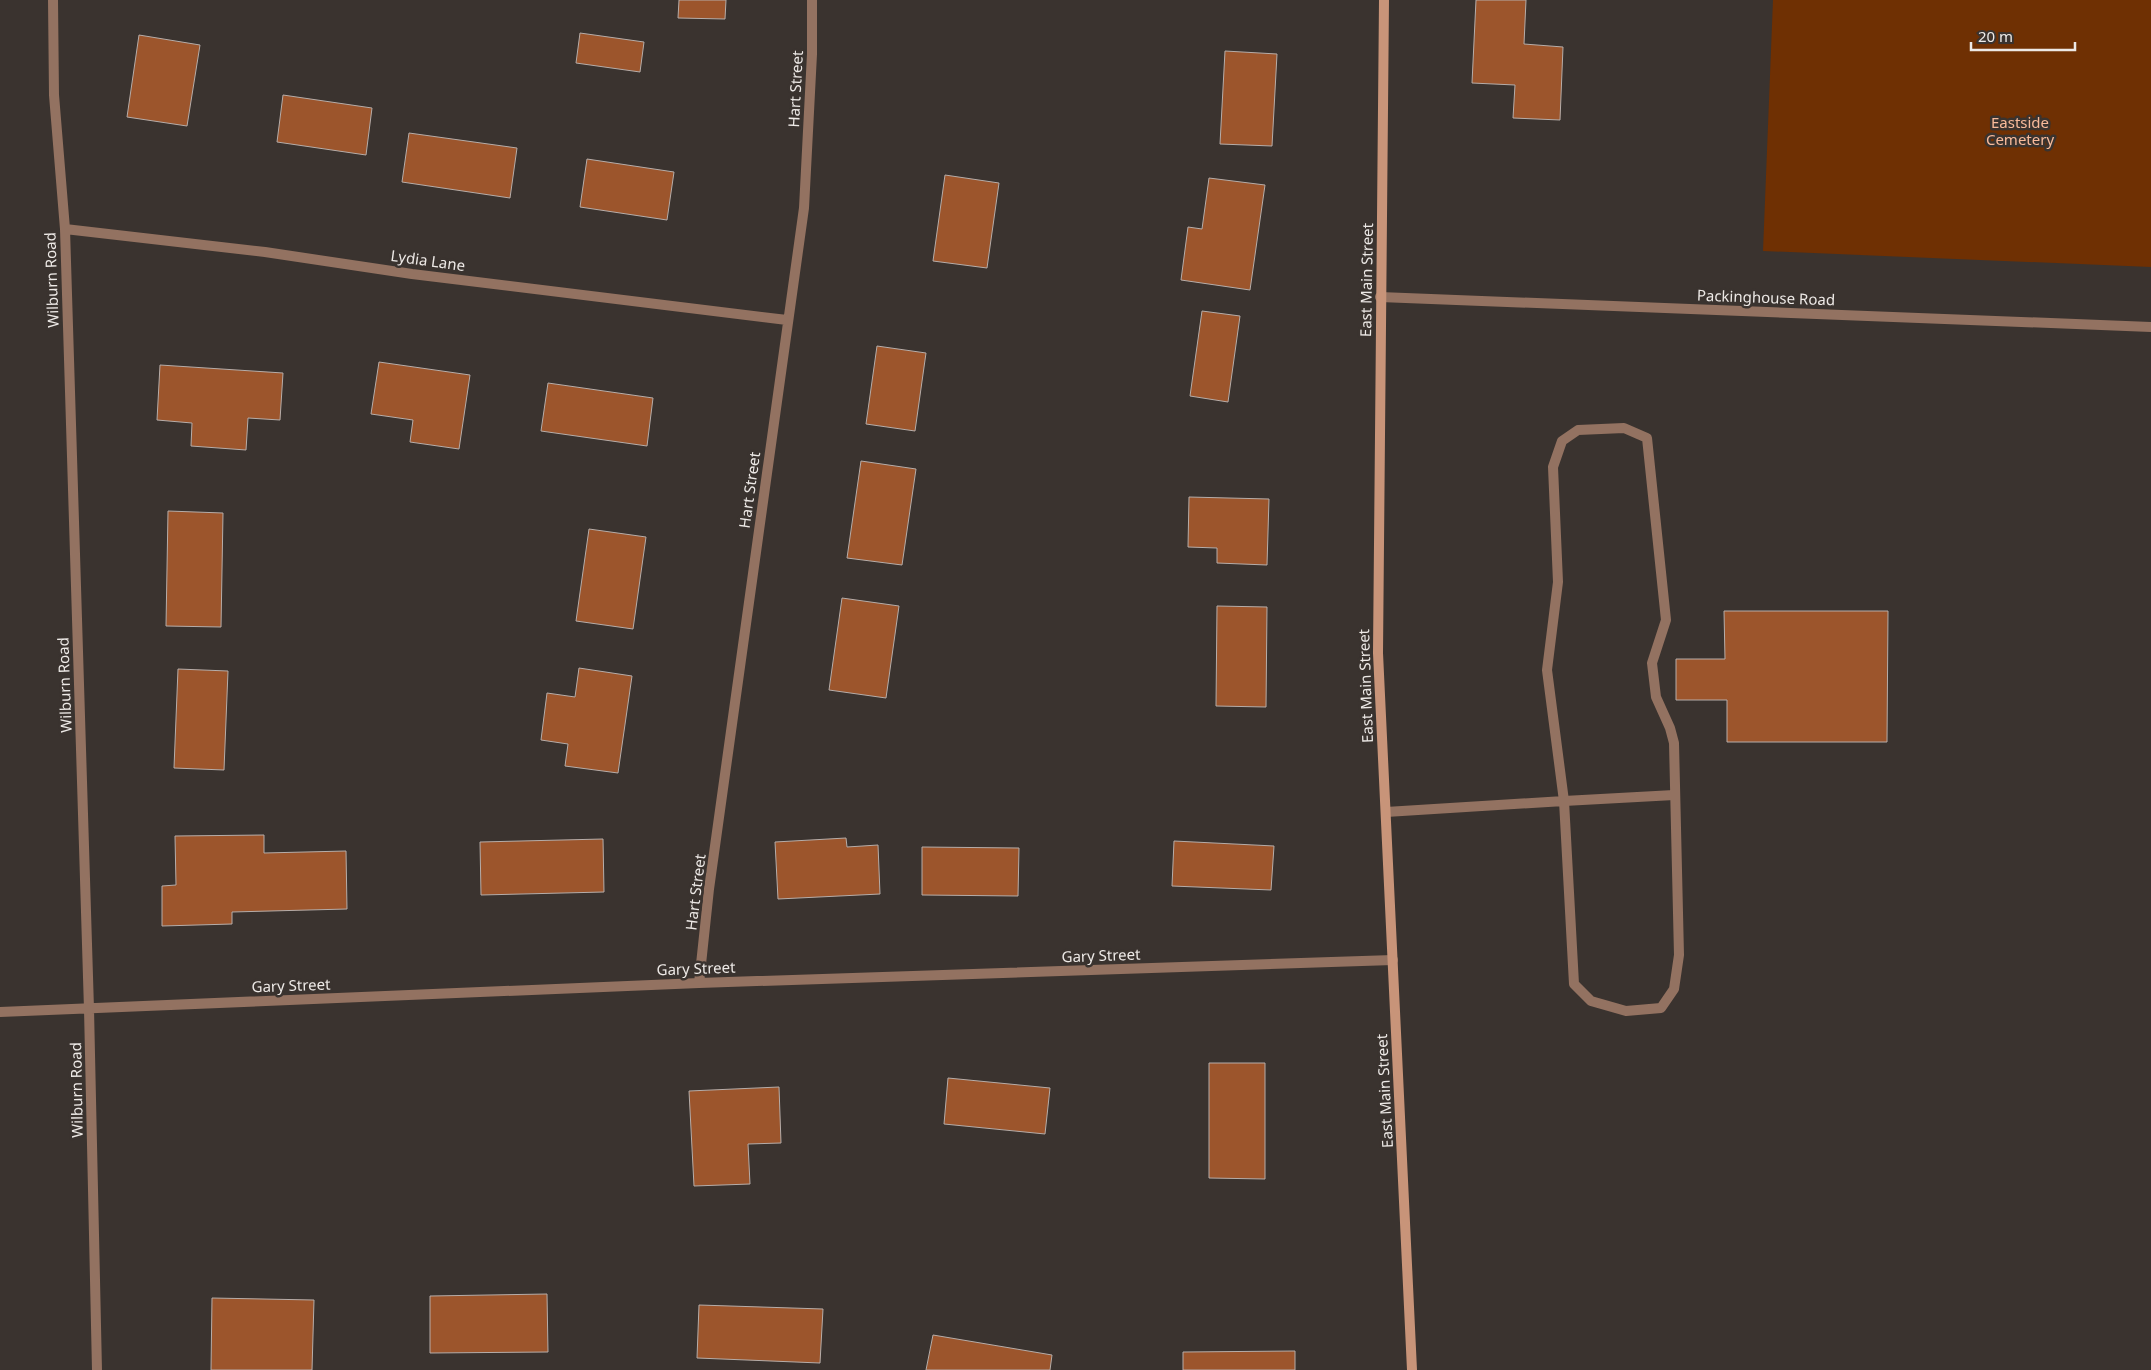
<svg xmlns="http://www.w3.org/2000/svg" width="2151" height="1370" font-family="'Noto Sans',sans-serif">
  <style>
    .green { fill: #6f3003 }
    .building { fill: #9c552c; stroke: #b6ada9 }
    .lines { fill: none; stroke-linecap: round; stroke-linejoin: round }
    .service { stroke: #937261; stroke-width: 10 }
    .minor { stroke: #937261; stroke-width: 10 }
    .secondary { stroke: #c89479; stroke-width: 10 }
    .labels { text-anchor: middle; dominant-baseline: central; stroke-width: 5; stroke-linejoin: round; paint-order: stroke }
    .street-label { font-size: 15px; fill: #ede9e6; stroke: #3a332f }
    .park-label { font-size: 15px; fill: #f8ba9a; stroke: #3a332f }
  </style>
  <rect width="100%" height="100%" fill="#3a332f"/>
  <path class="green" d="M1773 0H2151V267L1763 251Z"/>
  <path class="building" d="M679 0H726L725 19 678 18Z
    M1476 0H1526L1524 44 1563 47 1560 120 1513 118 1515 85 1472 83Z
    M580 33 644 42 640 72 576 63Z
    M139 35 200 45 187 126 127 117Z
    M1225 51 1277 54 1272 146 1220 144Z
    M283 95 372 108 366 155 277 142Z
    M409 133 517 148 510 198 402 182Z
    M587 159 674 172 667 220 580 207Z
    M945 175 999 183 987 268 933 261Z
    M1209 178 1265 185 1250 290 1181 280 1188 227 1202 229Z
    M1202 311 1240 316 1228 402 1190 396Z
    M877 346 926 353 915 431 866 424Z
    M379 362 470 375 459 449 410 442 413 420 371 414Z
    M160 365 283 373 280 420 248 418 246 450 191 446 192 423 157 420Z
    M548 383 653 398 647 446 541 431Z
    M861 461 916 469 902 565 847 558Z
    M1189 497 1269 499 1267 565 1217 563V548L1188 547Z
    M168 511 223 513 221 627 166 626Z
    M589 529 646 537 633 629 576 621Z
    M842 598 899 606 886 698 829 690Z
    M1217 606 1267 607 1266 707 1216 706Z
    M1724 611H1888L1887 742H1727V700H1676V659H1725Z
    M579 668 632 676 618 773 565 766 568 744 541 740 547 693 575 697Z
    M178 669 228 671 224 770 174 768Z
    M264 835V853L346 851 347 909 232 912V924L162 926V886L176 885 175 836Z
    M846 838 847 847 878 845 880 894 778 899 775 842Z
    M603 839 604 892 481 895 480 842Z
    M1174 841 1274 846 1271 890 1172 886Z
    M922 847 1019 848 1018 896 922 895Z
    M1209 1063H1265V1179L1209 1178Z
    M948 1078 1050 1088 1045 1134 944 1124Z
    M779 1087 781 1143 748 1144 750 1184 694 1186 689 1091Z
    M547 1294 548 1352 430 1353V1296Z
    M212 1298 314 1300 312 1370H211Z
    M699 1305 823 1309 820 1363 697 1358Z
    M933 1335 1052 1355 1050 1370H926Z
    M1295 1351V1370H1183V1352Z"/>
  <g class="lines">
    <path class="service" d="M1386 812 1564 801 1547 670 1558 582 1553 467 1562 441 1578 430 1624 428 1647 438 1666 620 1652 663 1656 697 1670 728 1674 743 1679 955 1674 989 1661 1008 1626 1011 1591 1001 1574 984 1564 801 1674 795"/>
    <path class="minor" d="M53 0 54 95 65 229 89 1009 97 1370
      M65 229 265 252 412 274 787 320
      M1380 297 2151 327
      M699 983 709 889 804 208 812 54V0
      M0 1012 699 983 1393 960"/>
    <path class="secondary" d="M1384 0 1378 653 1412 1370"/>
  </g>
  <g class="labels">
    <g class="street-label">
      <text transform="translate(795 89) rotate(-87)">Hart Street</text>
      <text transform="translate(428 260) rotate(8)">Lydia Lane</text>
      <text transform="translate(51 280) rotate(-92)">Wilburn Road</text>
      <text transform="translate(1366 280) rotate(-89)">East Main Street</text>
      <text transform="translate(1766 297) rotate(2)">Packinghouse Road</text>
      <text transform="translate(749 490) rotate(-82)">Hart Street</text>
      <text transform="translate(64 685) rotate(-92)">Wilburn Road</text>
      <text transform="translate(1365 686) rotate(-92)">East Main Street</text>
      <text transform="translate(695 892) rotate(-83)">Hart Street</text>
      <text transform="translate(1101 955) rotate(-2)">Gary Street</text>
      <text transform="translate(696 968) rotate(-2)">Gary Street</text>
      <text transform="translate(291 985) rotate(-2)">Gary Street</text>
      <text transform="translate(76 1090) rotate(-91)">Wilburn Road</text>
      <text transform="translate(1384 1091) rotate(-93)">East Main Street</text>
    </g>
    <g class="park-label">
      <text x="2020" y="122">Eastside<tspan x="2020" dy="17">Cemetery</tspan></text>
    </g>
  </g>
  <path d="M1971 42v8h104v-8" fill="none" stroke="#ede9e6" stroke-width="2.5"/>
  <text x="1978" y="42" font-size="15" fill="#ede9e6" stroke="#3a332f" stroke-width="4" paint-order="stroke">20 m</text>
</svg>
